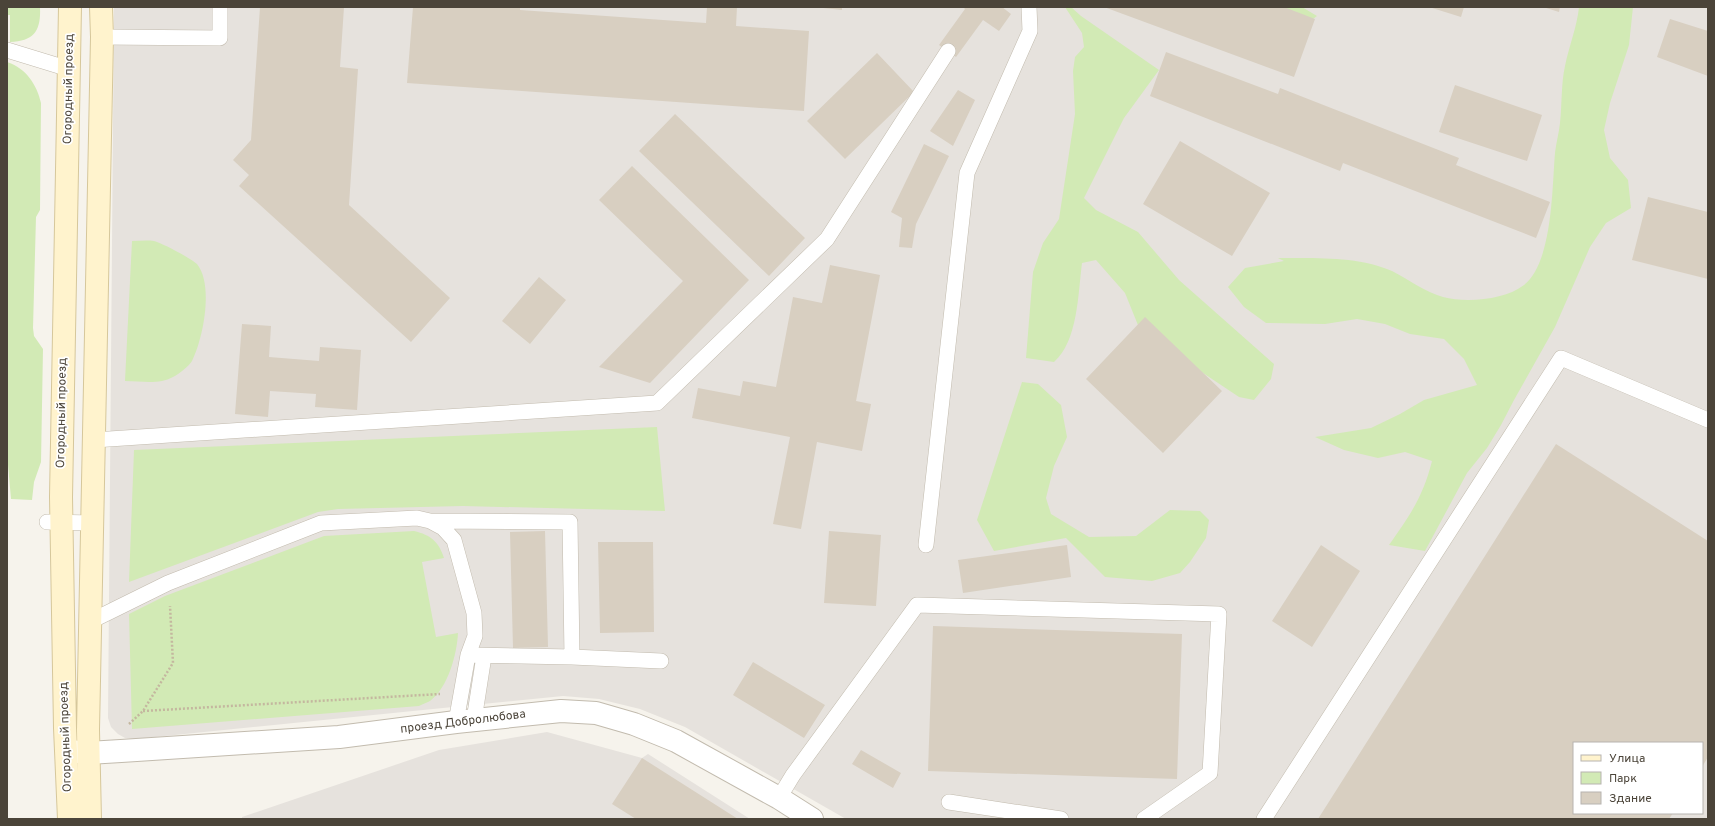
<svg xmlns="http://www.w3.org/2000/svg" width="1715" height="826" font-family="Overpass,sans-serif">
  <style>
    .industrial { fill: #e6e2dd; fill-rule: evenodd }
    .green { fill: #d2eab5 }
    .building { fill: #d8cfc1 }
    .lines { fill: none; stroke-linecap: round; stroke-linejoin: round }
    .service-casing { stroke: #c2bbae; stroke-width: 16 }
    .tertiary-casing { stroke: #c2bbae; stroke-width: 24 }
    .secondary-casing { stroke: #d6c79b; stroke-width: 24 }
    .path { stroke: #c4b79f; stroke-width: 2.5; stroke-dasharray: 2 2; stroke-linecap: butt }
    .service { stroke: #fff; stroke-width: 15 }
    .tertiary { stroke: #fff; stroke-width: 22 }
    .secondary { stroke: #fff3cd; stroke-width: 22 }
    .labels { text-anchor: middle; dominant-baseline: central; stroke-width: 3.5; stroke-linejoin: round; paint-order: stroke }
    .street-label { font-size: 12px; fill: #4b4439; stroke: #fff }
  </style>
  <rect width="100%" height="100%" fill="#f6f3ec"/>
  <path class="industrial" d="M114 7H1708V819H846L685 727 640 709 599 699 563 696 135 739 125 738 118 734 111 727 108 718ZM1574 743H1702V813H1574Z
    M547 732 642 758 648 754 750 819H242V817L439 750Z"/>
  <path class="green" d="M7 7H40C41 30 35 41 10 42V15H7Z
    M1065 7H1071L1081 16 1159 70 1124 118 1084 198 1096 210 1138 232 1179 280 1274 364 1271 379 1254 400 1239 397 1200 371 1142 335 1125 293 1096 260 1082 263C1078 294 1078 341 1054 362L1026 358 1033 272 1043 243 1059 219 1075 114 1073 71 1075 57 1084 47 1082 33Z
    M1249 7H1302L1317 16 1306 24Z
    M1579 7H1633L1629 45 1610 103 1604 130 1610 158 1628 180 1631 208 1606 223 1590 247 1555 327 1514 400 1501 425 1487 448 1467 473 1425 551 1389 545C1410 515 1423 497 1432 461L1405 452 1378 458 1344 450 1315 437 1371 428 1400 414 1424 400 1477 385 1464 359 1444 339 1410 334 1385 324 1357 319 1325 324 1266 323 1244 307 1228 287 1245 268 1284 261 1278 258C1313 258 1359 256 1392 271 1408 279 1425 292 1443 297 1466 303 1505 300 1524 285 1553 262 1552 187 1555 153 1556 143 1559 133 1560 123 1562 104 1561 84 1565 66 1569 46 1577 27 1579 7Z
    M7 62C26 68 37 85 41 103L40 210 36 217 33 328 34 336 43 349 41 462 34 482 32 500 11 499 7 453Z
    M132 241C139 241 147 240 154 241 162 243 192 259 197 264 214 285 203 339 192 361 189 366 179 374 173 377 159 385 141 381 125 381Z
    M1022 382 1038 384 1061 405 1067 437 1054 466 1046 498 1051 514 1089 537 1136 536 1170 510 1200 511 1209 520 1206 538 1190 562 1180 573 1152 581 1105 577 1066 538 994 551 977 520Z
    M657 427 665 511 463 506 338 509 318 512 129 582 134 450Z
    M414 531C431 535 439 542 444 558L422 562 436 637 458 633C457 654 448 688 430 701 427 703 422 704 419 706L132 729 129 614 165 596 324 536Z"/>
  <path class="building" d="M260 7H344L340 67 358 69 349 205 450 298 411 342 239 186 249 175 233 160 251 140Z
    M413 7H520V10L706 23 707 7H737L736 26 809 31 804 111 407 83Z
    M814 7H842V10Z
    M963 7H1002L1011 14 999 31 983 20 956 57 939 45 965 9Z
    M1104 7H1284L1315 19 1294 77Z
    M1429 7H1464L1461 17Z
    M1543 7H1560L1559 12Z
    M1670 19 1708 31V76L1657 57Z
    M1166 52 1278 94 1280 88 1459 158 1456 165 1550 202 1536 238 1343 163 1340 171 1150 96Z
    M877 53 914 92 845 159 807 121Z
    M1455 85 1542 115 1527 161 1439 132Z
    M958 90 975 100 953 146 930 131Z
    M675 114 805 238 769 276 639 151Z
    M1180 141 1270 193 1232 256 1143 204Z
    M924 144 949 156 916 224 912 248 899 247 902 218 891 212Z
    M632 166 749 280 650 383 599 367 683 281 599 200Z
    M1648 197 1708 212V279L1632 260Z
    M830 265 880 275 856 401 871 404 862 451 817 442 801 529 773 524 790 437 692 418 698 388 740 396 743 381 776 387 793 297 822 303Z
    M539 277 566 300 530 344 502 321Z
    M1145 317 1222 391 1163 453 1086 379Z
    M242 324 271 326 269 357 319 361 320 347 361 350 357 410 315 407 316 394 270 391 268 417 235 414Z
    M1556 444 1708 541V757L1702 767V743H1574V813H1673L1669 819H1318Z
    M545 531 548 647 513 648 510 532Z
    M829 531 881 535 876 606 824 603Z
    M598 542H653L654 632 600 633Z
    M1067 545 1071 577 963 593 958 560Z
    M1321 545 1360 571 1312 647 1272 621Z
    M933 626 1182 634 1177 779 928 771Z
    M753 662 825 705 804 738 733 695Z
    M861 750 901 773 893 788 852 764Z
    M642 758 738 819H636L612 804Z"/>
  <g class="lines">
    <g class="service-casing">
      <path id="service" d="M102 37 220 38V7
        M7 50 69 69
        M94 440 657 403 827 239 948 51
        M430 521 570 522 572 657 468 655
        M47 522 93 523
        M926 545 967 173 1030 31 1029 7
        M91 621 168 583 321 523 417 518 430 521 443 528 454 540 474 613 475 636 468 655 456 722
        M572 657 661 661
        M474 720 484 656
        M779 798 793 775 917 605 1219 614 1210 773 1144 819
        M949 802 1061 819
        M1264 819 1561 358 1708 420"/>
    </g>
    <g class="tertiary-casing">
      <path id="tertiary" d="M70 751 88 753 121 751 339 737 456 722 561 711 596 713 634 724 676 741 779 798 812 819"/>
    </g>
    <g class="secondary-casing">
      <path id="secondary" d="M69 819 65 728 61 497 70 7
        M90 819 88 730 102 37 101 7"/>
    </g>
    <path class="path" d="M143 711 440 694
      M129 724 143 711 173 663 170 606"/>
    <use href="#service" class="service"/>
    <use href="#tertiary" class="tertiary"/>
    <use href="#secondary" class="secondary"/>
  </g>
  <g class="labels">
    <g class="street-label">
      <text transform="translate(69 89) rotate(-89)">Огородный проезд</text>
      <text transform="translate(62 413) rotate(-89)">Огородный проезд</text>
      <text transform="translate(463 722) rotate(-7)">проезд Добролюбова</text>
      <text transform="translate(66 737) rotate(-92)">Огородный проезд</text>
    </g>
  </g>
  <rect width="1715" height="826" fill="none" stroke="#4b4439" stroke-width="16"/>
  <rect x="1573" y="742" width="130" height="72" fill="#ffffff" stroke="#b7b4b0"/>
  <rect x="1581" y="755" width="20" height="6" fill="#fff3cd" stroke="#b7b4b0"/>
  <text x="1609" y="762" font-size="12" fill="#4b4439">Улица</text>
  <rect x="1581" y="772" width="20" height="12" fill="#d2eab5" stroke="#b7b4b0"/>
  <text x="1609" y="782" font-size="12" fill="#4b4439">Парк</text>
  <rect x="1581" y="792" width="20" height="12" fill="#d8cfc1" stroke="#b7b4b0"/>
  <text x="1609" y="802" font-size="12" fill="#4b4439">Здание</text>
</svg>
